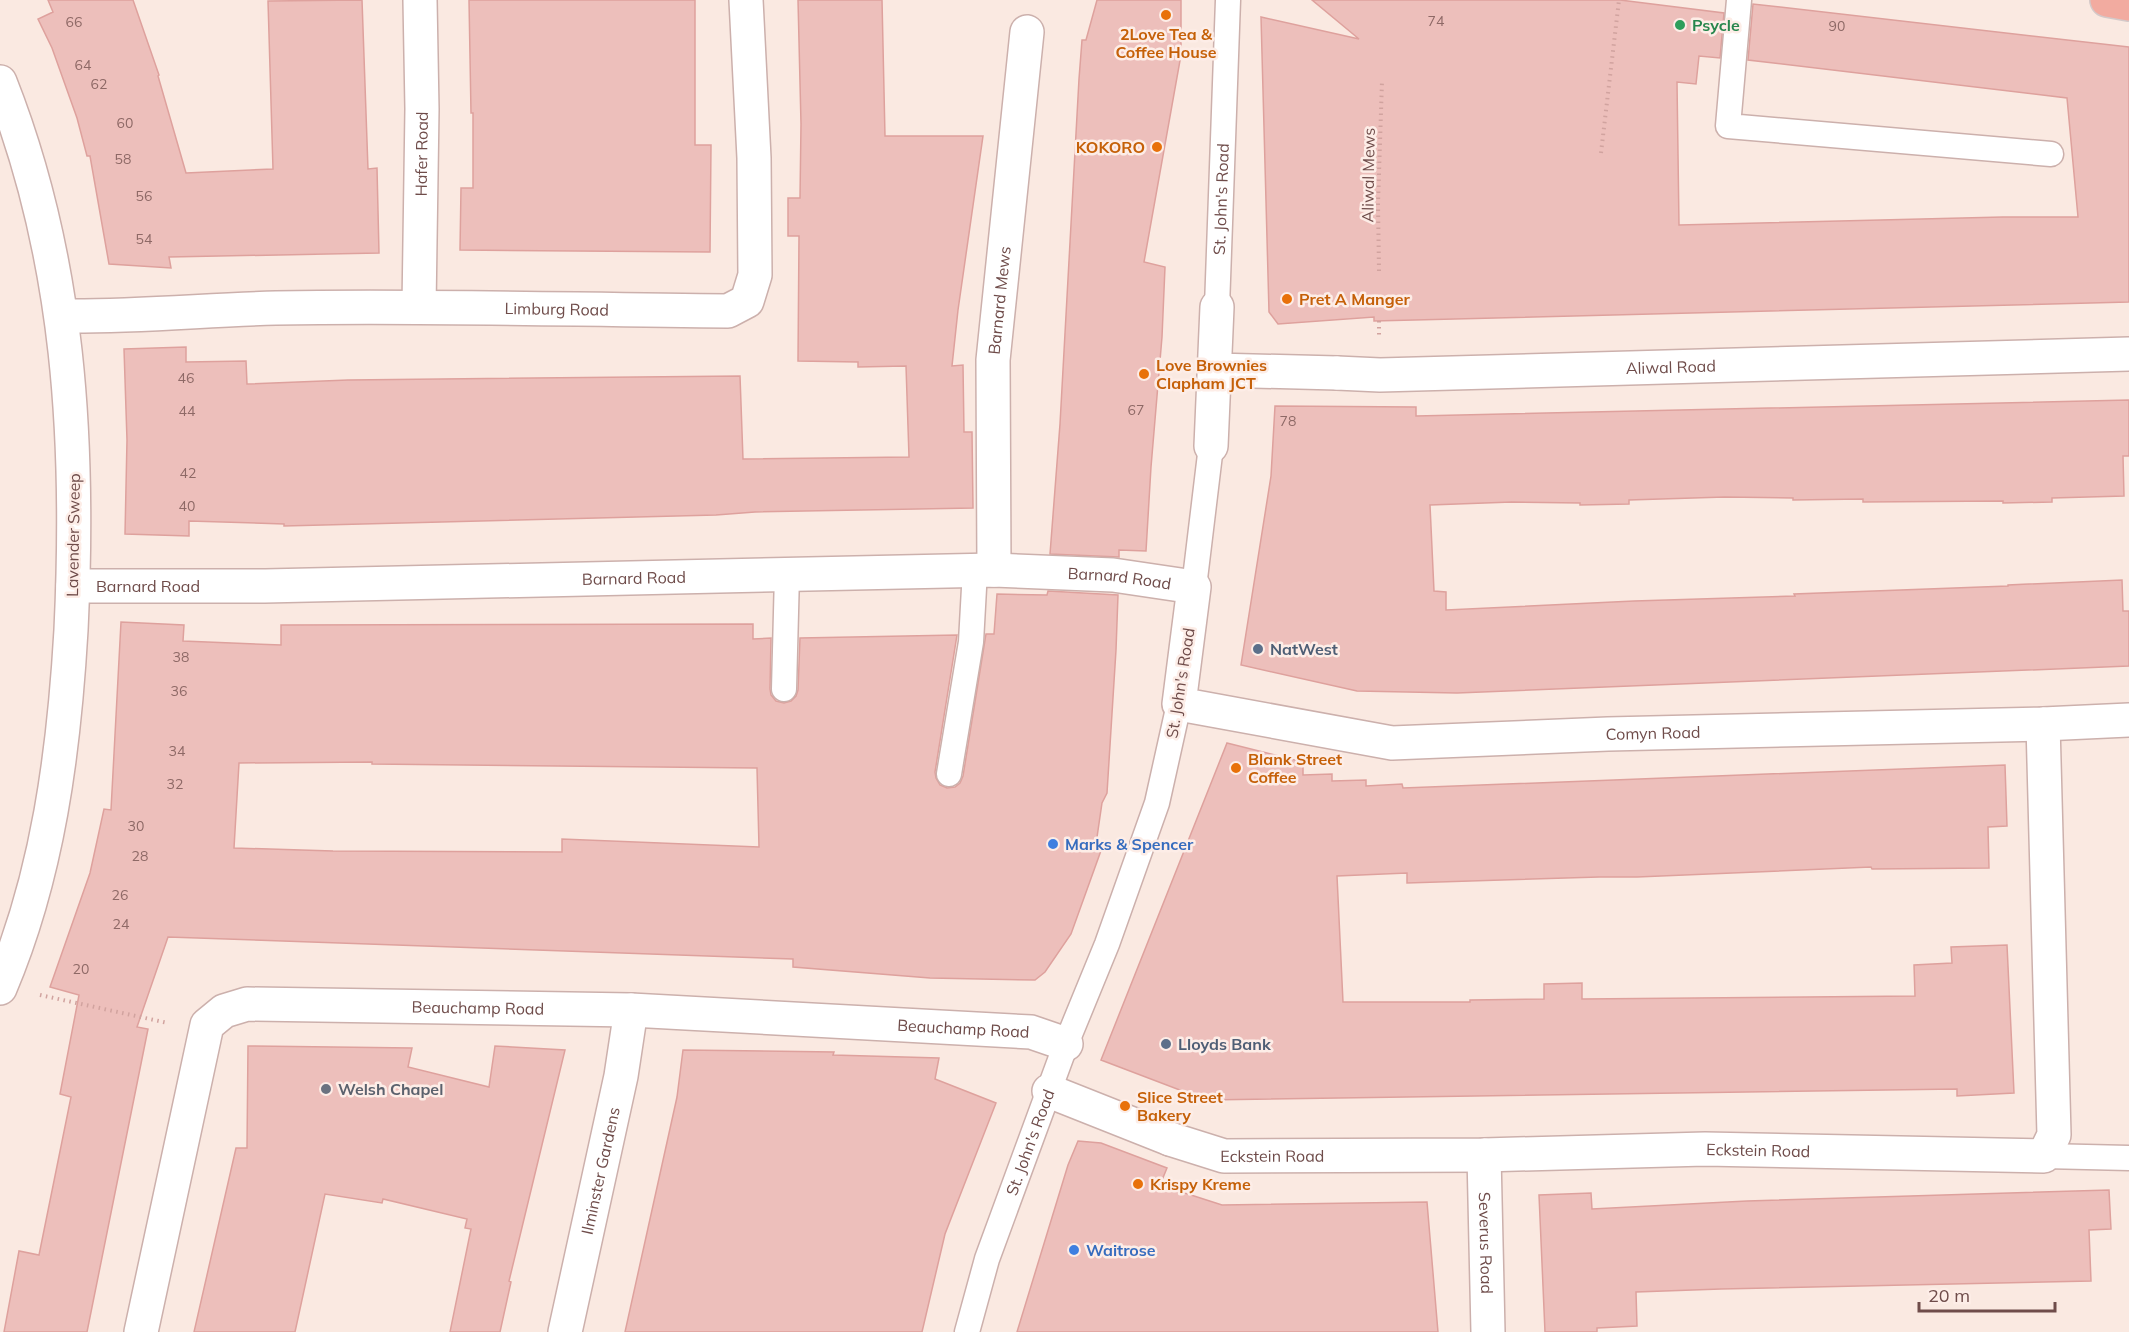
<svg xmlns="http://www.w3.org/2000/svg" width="2129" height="1332" font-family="Mulish,sans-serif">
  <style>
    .building { fill: #edbfbb; stroke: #dea19d; stroke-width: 1.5; fill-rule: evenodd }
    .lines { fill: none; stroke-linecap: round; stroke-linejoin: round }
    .service-casing { stroke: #ccb0ac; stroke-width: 27 }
    .pedestrian-casing { stroke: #ccb0ac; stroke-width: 36 }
    .minor-casing { stroke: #ccb0ac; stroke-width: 36 }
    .trunk-casing { stroke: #d4c9c9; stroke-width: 36 }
    .path { stroke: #d1a39f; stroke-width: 4; stroke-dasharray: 1.5 4.5; stroke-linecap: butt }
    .service { stroke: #fff; stroke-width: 24 }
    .pedestrian { stroke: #fff; stroke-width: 33 }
    .minor { stroke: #fff; stroke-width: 33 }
    .trunk { stroke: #f2aba0; stroke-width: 33 }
    .food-dot { fill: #e8710a; stroke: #fdede7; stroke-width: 2 }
    .leisure-dot { fill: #2e9e5b; stroke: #fdede7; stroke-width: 2 }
    .service-dot { fill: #5c6f8a; stroke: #fdede7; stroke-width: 2 }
    .shop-dot { fill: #3f7fe0; stroke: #fdede7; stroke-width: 2 }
    .worship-dot { fill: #6b7280; stroke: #fdede7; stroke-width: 2 }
    .labels { text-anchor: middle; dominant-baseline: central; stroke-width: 5; stroke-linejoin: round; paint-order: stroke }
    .number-label { font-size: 14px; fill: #8e6966 }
    .leisure-label { font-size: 16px; font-weight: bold; fill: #27864d; stroke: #fdede7; text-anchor: start }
    .food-label { font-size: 16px; font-weight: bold; fill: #c56008; stroke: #fdede7; text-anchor: start }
    .street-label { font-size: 16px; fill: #6f4c4a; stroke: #fdede7 }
    .service-label { font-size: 16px; font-weight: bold; fill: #4e5e75; stroke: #fdede7; text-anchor: start }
    .shop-label { font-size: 16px; font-weight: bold; fill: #366cbe; stroke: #fdede7; text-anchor: start }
    .worship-label { font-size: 16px; font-weight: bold; fill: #5b616d; stroke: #fdede7; text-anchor: start }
  </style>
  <rect width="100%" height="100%" fill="#fae9e1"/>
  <path class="building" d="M48 0H133L159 75 158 76 186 173 273 169 268 1 362 0 368 169 377 168 379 253 169 257 171 268 109 264 90 156H87L77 118 52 48 38 19 53 12Z
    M469 0H695V145H711L710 252 460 250 461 188H473V113H471Z
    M798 0H882L885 136H983L958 310 952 366 963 365 964 432H972L973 508 755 512 716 515 323 525 284 526V524L189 521V536L125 534 127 440 124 349 186 347V362L246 361 247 384 348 380 740 376 743 459 909 457 906 366 858 367V362L798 361 799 236H788V198H800L801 124Z
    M1097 0H1181V55L1144 262 1165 267 1162 337 1151 467 1146 551 1119 550V557L1050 554 1060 424 1079 79 1082 40H1086Z
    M1312 0H1620L1724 13 1720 58 1699 56 1696 84 1677 82 1679 225 2003 217H2078L2067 98 1748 60 1753 4 2129 47V302L1374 321V317L1278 324 1269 312 1261 17 1359 39Z
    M2129 400V456H2123L2124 496 2052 498V502L2003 503V501L1863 502V499L1793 500V498L1725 497 1629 500V504L1580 505V503L1512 502 1430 505 1434 591 1446 592V610L1634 601 1795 596 1794 594 2008 586V585L2122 580 2123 611H2129V666L1457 693 1357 691 1241 665 1271 476 1275 406 1416 407V416Z
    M1048 591 1118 595 1116 650 1107 793 1102 803 1096 844 1103 845 1071 934 1045 972 1035 980 930 978 793 967V959L168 937 137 1027 148 1029 87 1332H4L19 1251 39 1255 71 1097 60 1094 79 995 50 987 90 873 104 809 111 810 121 622 184 625 183 641 281 645V625L753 624V639L771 638 770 689 771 695 776 701 784 703 791 701 796 696 798 690 800 638 957 635 935 772 936 778 940 785 947 788 955 787 960 783 963 776 986 634H994L997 594 1047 595ZM372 762V764L757 768 759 847 562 839V852L333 851 234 848 239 763Z
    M1227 743 1303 762V775L1332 774V781L1366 780V786L1402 784 1403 788 2005 765 2007 826 1988 827 1989 868 1872 869 1871 867 1637 877H1599L1407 883V873L1337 876 1343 1002H1470V1000L1544 999V984L1582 983V999L1915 996 1914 965 1952 963 1951 947 2007 945 2014 1093 1957 1096V1089L1206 1100 1101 1060Z
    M248 1046 412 1048 408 1067 489 1087 495 1046 565 1050 509 1281 511 1282 500 1332H450L471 1229 465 1228 467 1219 383 1199 382 1203 325 1194 295 1332H194L236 1148H247Z
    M683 1050 834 1052 833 1055 939 1058 935 1079 996 1103 945 1234 922 1332H625L677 1097Z
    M1078 1141 1101 1143 1167 1168 1160 1185 1222 1205 1427 1202 1438 1332H1017L1068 1165Z
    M2109 1190 2111 1229 2089 1230 2091 1281 1721 1289 1636 1292 1637 1326 1597 1328V1332H1545L1539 1195 1591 1193 1592 1209 1747 1201Z"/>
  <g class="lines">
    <g class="service-casing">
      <g id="service">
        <path d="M1739 0 1728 126 2051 154"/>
        <path id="s1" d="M1217 307 1228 0"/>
        <path d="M1194 587 1211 446"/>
        <path d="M784 689 787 574"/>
        <path d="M949 774 971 642 975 570"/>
        <path d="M2044 1156 2129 1158"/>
        <path id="s2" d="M967 1332 987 1259 1066 1044 1107 944 1157 803 1179 704"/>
      </g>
    </g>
    <g class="pedestrian-casing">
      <path id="pedestrian" d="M1215 370 1337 373
        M1211 446 1217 307
        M1049 1091 1170 1139"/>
    </g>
    <g class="minor-casing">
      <g id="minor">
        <path d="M0 82C70 259 80 442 71 630 64 752 48 875 0 988"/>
        <path id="s3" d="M419 307 422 109 420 0"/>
        <path id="s4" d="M62 316C134 317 205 310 276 308 427 305 577 310 728 311L747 301 755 275 754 158 746 0"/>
        <path id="s5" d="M1337 373 1380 375 2129 354"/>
        <path id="s6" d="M994 570 993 360 1027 32"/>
        <path id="s7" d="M73 586H265L994 570 1113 575 1194 587 1179 704 1392 743 1608 734 2043 724 2129 720"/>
        <path id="s8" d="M1170 1139 1224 1156 1484 1155 1705 1149 2044 1156 2054 1135 2043 724"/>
        <path id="s9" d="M1484 1155 1488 1332"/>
        <path id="s10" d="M141 1332 207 1025 224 1011 247 1004 631 1010 1031 1032 1066 1044"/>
        <path id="s11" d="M565 1332 621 1076 631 1010"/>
      </g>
    </g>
    <g class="trunk-casing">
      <path id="trunk" d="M2107 0 2129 4"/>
    </g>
    <path class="path" d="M1601 153 1619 0
      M1379 271 1378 204 1382 81
      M1379 321V335
      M40 995 168 1023"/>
    <use href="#service" class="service"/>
    <use href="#pedestrian" class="pedestrian"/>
    <use href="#minor" class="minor"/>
    <use href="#trunk" class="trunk"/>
  </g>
  <g class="food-dot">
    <circle cx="1166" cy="15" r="6"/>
    <circle cx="1157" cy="147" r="6"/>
    <circle cx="1287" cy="299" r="6"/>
    <circle cx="1144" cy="374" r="6"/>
    <circle cx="1236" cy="768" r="6"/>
    <circle cx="1125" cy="1106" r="6"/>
    <circle cx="1138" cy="1184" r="6"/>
  </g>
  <circle class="leisure-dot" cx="1680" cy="25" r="6"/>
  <g class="service-dot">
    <circle cx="1258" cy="649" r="6"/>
    <circle cx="1166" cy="1044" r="6"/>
  </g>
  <g class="shop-dot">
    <circle cx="1053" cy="844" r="6"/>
    <circle cx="1074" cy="1250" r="6"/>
  </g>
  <circle class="worship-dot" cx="326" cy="1089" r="6"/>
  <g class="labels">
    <g class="number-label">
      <text x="1436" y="21">74</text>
      <text x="74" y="22">66</text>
      <text x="1837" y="26">90</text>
      <text x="83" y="65">64</text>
      <text x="99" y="84">62</text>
      <text x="125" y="123">60</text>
      <text x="123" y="159">58</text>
      <text x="144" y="196">56</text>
      <text x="144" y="239">54</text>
      <text x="186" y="378">46</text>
      <text x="1136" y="410">67</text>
      <text x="187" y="411">44</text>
      <text x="1288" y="421">78</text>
      <text x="188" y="473">42</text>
      <text x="187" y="506">40</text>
      <text x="181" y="657">38</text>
      <text x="179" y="691">36</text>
      <text x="177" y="751">34</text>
      <text x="175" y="784">32</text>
      <text x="136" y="826">30</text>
      <text x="140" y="856">28</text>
      <text x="120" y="895">26</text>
      <text x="121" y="924">24</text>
      <text x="81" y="969">20</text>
    </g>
    <g class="leisure-label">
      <text x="1692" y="25">Psycle</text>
    </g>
    <g class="food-label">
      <text x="1166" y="34" text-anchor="middle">2Love Tea &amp;<tspan x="1166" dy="18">Coffee House</tspan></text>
      <text x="1145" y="147" text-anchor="end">KOKORO</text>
      <text x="1299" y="299">Pret A Manger</text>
      <text x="1156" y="365">Love Brownies<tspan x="1156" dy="18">Clapham JCT</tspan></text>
      <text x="1248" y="759">Blank Street<tspan x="1248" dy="18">Coffee</tspan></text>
      <text x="1137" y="1097">Slice Street<tspan x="1137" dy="18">Bakery</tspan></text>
      <text x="1150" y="1184">Krispy Kreme</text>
    </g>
    <g class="street-label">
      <text stroke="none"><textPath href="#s3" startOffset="153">Hafer Road</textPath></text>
      <text transform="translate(1368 175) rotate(-89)">Aliwal Mews</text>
      <text stroke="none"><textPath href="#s1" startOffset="108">St. John's Road</textPath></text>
      <text stroke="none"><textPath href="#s6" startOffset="270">Barnard Mews</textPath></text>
      <text stroke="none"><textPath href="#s4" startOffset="495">Limburg Road</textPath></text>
      <text stroke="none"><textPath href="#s5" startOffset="334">Aliwal Road</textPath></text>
      <text transform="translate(73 535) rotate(-89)">Lavender Sweep</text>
      <text stroke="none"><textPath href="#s7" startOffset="1047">Barnard Road</textPath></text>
      <text stroke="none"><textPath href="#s7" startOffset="561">Barnard Road</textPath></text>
      <text stroke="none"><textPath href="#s7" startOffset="75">Barnard Road</textPath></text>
      <text transform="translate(1180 683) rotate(-81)">St. John's Road</text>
      <text stroke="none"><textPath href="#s7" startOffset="1718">Comyn Road</textPath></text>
      <text stroke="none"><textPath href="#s10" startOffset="591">Beauchamp Road</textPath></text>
      <text stroke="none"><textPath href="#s10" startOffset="1077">Beauchamp Road</textPath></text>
      <text stroke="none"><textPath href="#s2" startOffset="200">St. John's Road</textPath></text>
      <text stroke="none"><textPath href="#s8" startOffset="591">Eckstein Road</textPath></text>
      <text stroke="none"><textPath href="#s8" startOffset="105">Eckstein Road</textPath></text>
      <text stroke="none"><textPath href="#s11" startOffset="165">Ilminster Gardens</textPath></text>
      <text stroke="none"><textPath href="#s9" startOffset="88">Severus Road</textPath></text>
    </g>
    <g class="service-label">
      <text x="1270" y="649">NatWest</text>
      <text x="1178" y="1044">Lloyds Bank</text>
    </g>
    <g class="shop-label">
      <text x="1065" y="844">Marks &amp; Spencer</text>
      <text x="1086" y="1250">Waitrose</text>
    </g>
    <g class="worship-label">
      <text x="338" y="1089">Welsh Chapel</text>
    </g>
  </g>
  <path d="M1919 1302v9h136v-9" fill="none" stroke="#6f4c4a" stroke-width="3"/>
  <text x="1928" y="1302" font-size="18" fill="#6f4c4a" stroke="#fdede7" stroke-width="4.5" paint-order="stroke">20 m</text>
</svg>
